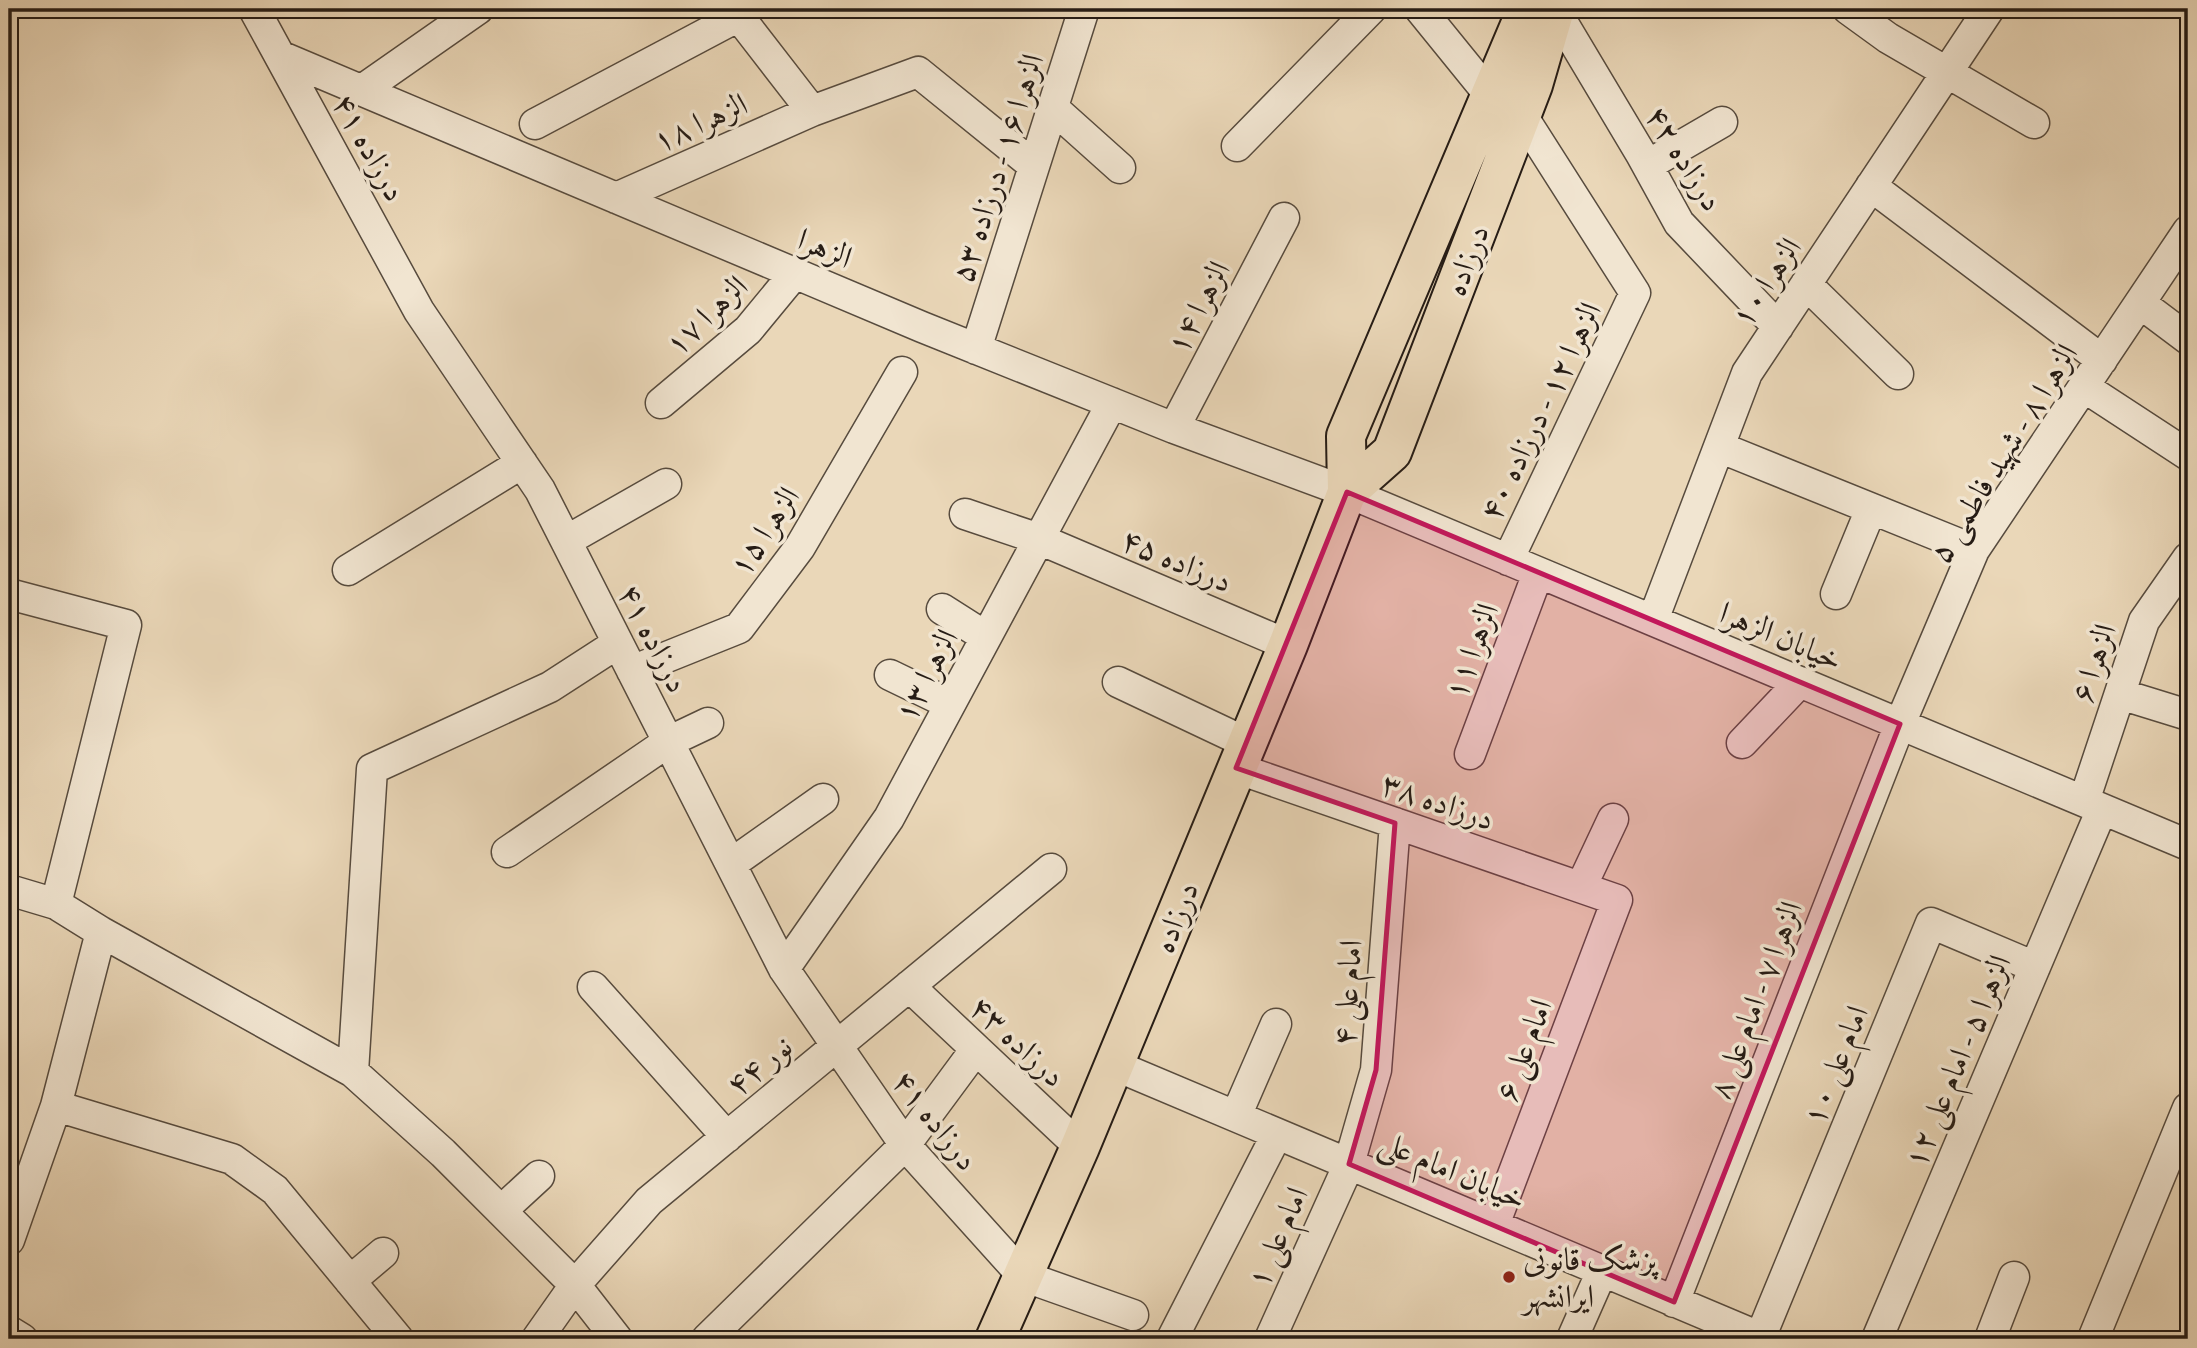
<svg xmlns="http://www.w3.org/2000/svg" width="2197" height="1348" font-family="'EB Garamond',Amiri,serif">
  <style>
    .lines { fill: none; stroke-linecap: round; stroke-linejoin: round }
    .minor-casing { stroke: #574b3e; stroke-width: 33 }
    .major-casing { stroke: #261c15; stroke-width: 42 }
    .minor { stroke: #f1e5d1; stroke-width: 30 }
    .major { stroke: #ead7b8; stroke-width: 38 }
    .marked { fill: #c2185b; fill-opacity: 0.2; stroke: #c2185b; stroke-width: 5; stroke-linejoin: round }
    .poi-dot { fill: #8f2418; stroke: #f1e5d1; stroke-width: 2.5 }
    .labels { text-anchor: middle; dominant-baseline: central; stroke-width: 7; stroke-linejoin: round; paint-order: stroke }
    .street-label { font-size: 32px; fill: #261c15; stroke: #f1e5d1 }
    .poi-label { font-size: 32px; fill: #261c15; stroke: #f1e5d1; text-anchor: start }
  </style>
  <rect width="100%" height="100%" fill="#ead7b8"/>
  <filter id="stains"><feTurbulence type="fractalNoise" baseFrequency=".00286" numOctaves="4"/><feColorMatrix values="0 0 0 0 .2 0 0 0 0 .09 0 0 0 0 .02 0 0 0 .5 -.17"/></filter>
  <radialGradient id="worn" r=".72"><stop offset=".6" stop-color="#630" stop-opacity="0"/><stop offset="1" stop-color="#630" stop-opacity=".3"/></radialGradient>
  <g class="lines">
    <g class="minor-casing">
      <path id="minor" d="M254 9 419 311 540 490 784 969 905 1145 1023 1276 1133 1315
        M733 9 812 111 918 72 1034 166
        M1420 9 1489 94 1521 114 1635 293 1508 560
        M1848 9 1888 38 2034 123
        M1555 10 1641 154 1679 223 1778 327
        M280 56 922 327 1174 428 1347 492 2188 845
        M362 90 478 9
        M1053 108 1120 168
        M535 124 739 16
        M1237 146 1371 9
        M1648 165 1722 122
        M1871 186 2102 360
        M616 198 812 111
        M1806 284 1898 374
        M2140 303 2188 339
        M976 349 1084 9
        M2084 387 2188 455
        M661 403 748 330 795 273
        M1174 428 1284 218
        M1719 447 1974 550
        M965 514 1039 539 1288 645
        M566 541 666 484
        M348 570 522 463
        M9 594 126 625 56 904 101 932 353 1072 443 1153 575 1285 617 1339
        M1836 594 1871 509
        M942 609 986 637
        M1653 620 1747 373 1989 9
        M632 671 739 628 800 547 902 372
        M890 675 950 704
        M1118 682 1247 743
        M2120 694 2188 715
        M1742 743 1800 682
        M1470 754 1538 573
        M1236 768 1617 900 1494 1225
        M2084 801 2144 621 2188 558
        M507 852 668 742 708 723
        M731 864 823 799
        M1581 887 1613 819
        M9 890 56 904
        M784 969 889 818 1112 403
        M909 986 1080 1147
        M593 987 727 1137
        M1114 1065 1764 1339
        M353 1072 372 769 550 687 618 643
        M56 1106 232 1159 275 1190 398 1339
        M1236 1116 1276 1024
        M501 1211 539 1176
        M9 1240 56 1106 101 932
        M350 1281 383 1253
        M1674 1302 1900 724 1974 550 2188 231
        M9 1331 22 1339
        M1760 1338 1931 923 2035 967
        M537 1339 575 1285 649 1201 1051 869
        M707 1339 905 1145 976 1049
        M1172 1339 1277 1134
        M1270 1339 1349 1164 1376 1070 1395 823
        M1572 1339 1602 1271
        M1877 1339 2102 809
        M1990 1339 2014 1277
        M2093 1339 2188 1108"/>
    </g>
    <g class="major-casing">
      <path id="major" d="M1347 492 1392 452 1533 85 1555 9
        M995 1339 1080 1147 1288 645 1347 492 1346 436 1527 9"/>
    </g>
    <use href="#minor" class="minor"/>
    <use href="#major" class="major"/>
  </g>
  <path class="marked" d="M1347 492 1900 724 1674 1302 1349 1164 1376 1070 1395 823 1236 768Z"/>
  <circle class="poi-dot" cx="1509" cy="1277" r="7"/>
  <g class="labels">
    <g class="street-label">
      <text transform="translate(700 122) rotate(-24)">الزهرا ۱۸</text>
      <text transform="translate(370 147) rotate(61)">درزاده ۴۱</text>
      <text transform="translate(1685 158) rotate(58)">درزاده ۴۲</text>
      <text transform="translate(997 168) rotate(-72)">الزهرا ۱۶ - درزاده ۵۳</text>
      <text transform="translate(825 248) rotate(23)">الزهرا</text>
      <text transform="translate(1466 260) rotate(-69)">درزاده</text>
      <text transform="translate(1766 282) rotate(-56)">الزهرا ۱۰</text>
      <text transform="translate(1198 307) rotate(-62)">الزهرا ۱۴</text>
      <text transform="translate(706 315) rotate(-43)">الزهرا ۱۷</text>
      <text transform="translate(1540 411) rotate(-64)">الزهرا ۱۲ - درزاده ۴۰</text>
      <text transform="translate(2003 453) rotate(-58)">الزهرا ۸ - شهید فاطمی ۵</text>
      <text transform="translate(764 531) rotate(-56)">الزهرا ۱۵</text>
      <text transform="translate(1177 560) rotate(23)">درزاده ۴۵</text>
      <text transform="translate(1781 636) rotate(23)">خیابان الزهرا</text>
      <text transform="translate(654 638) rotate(63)">درزاده ۴۱</text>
      <text transform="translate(1471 651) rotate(-69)">الزهرا ۱۱</text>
      <text transform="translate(2093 663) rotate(-71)">الزهرا ۶</text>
      <text transform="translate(926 675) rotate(-62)">الزهرا ۱۳</text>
      <text transform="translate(1438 801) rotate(19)">درزاده ۳۸</text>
      <text transform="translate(1175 917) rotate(-68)">درزاده</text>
      <text transform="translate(1347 993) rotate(-86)">امام علی ۴</text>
      <text transform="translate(1755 1000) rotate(-69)">الزهرا ۷ - امام علی ۸</text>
      <text transform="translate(1018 1041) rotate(43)">درزاده ۴۳</text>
      <text transform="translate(1523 1050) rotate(-69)">امام علی ۶</text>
      <text transform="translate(1957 1061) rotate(-67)">الزهرا ۵ - امام علی ۱۲</text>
      <text transform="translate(759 1065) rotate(-40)">نور ۴۴</text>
      <text transform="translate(1835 1065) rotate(-68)">امام علی ۱۰</text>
      <text transform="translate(936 1120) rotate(52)">درزاده ۴۱</text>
      <text transform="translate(1453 1170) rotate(23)">خیابان امام علی</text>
      <text transform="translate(1277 1237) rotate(-66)">امام علی ۱</text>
    </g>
    <g class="poi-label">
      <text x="1523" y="1259">پزشک قانونی<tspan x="1523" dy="37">ایرانشهر</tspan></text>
    </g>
  </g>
  <rect width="2197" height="1348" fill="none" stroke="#ead7b8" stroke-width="35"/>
  <rect x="10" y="10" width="2176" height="1327" fill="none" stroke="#261c15" stroke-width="3.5"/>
  <rect x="18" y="18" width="2162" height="1313" fill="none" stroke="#261c15" stroke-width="2"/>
  <rect width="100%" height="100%" filter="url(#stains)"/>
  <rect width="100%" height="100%" fill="url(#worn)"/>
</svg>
